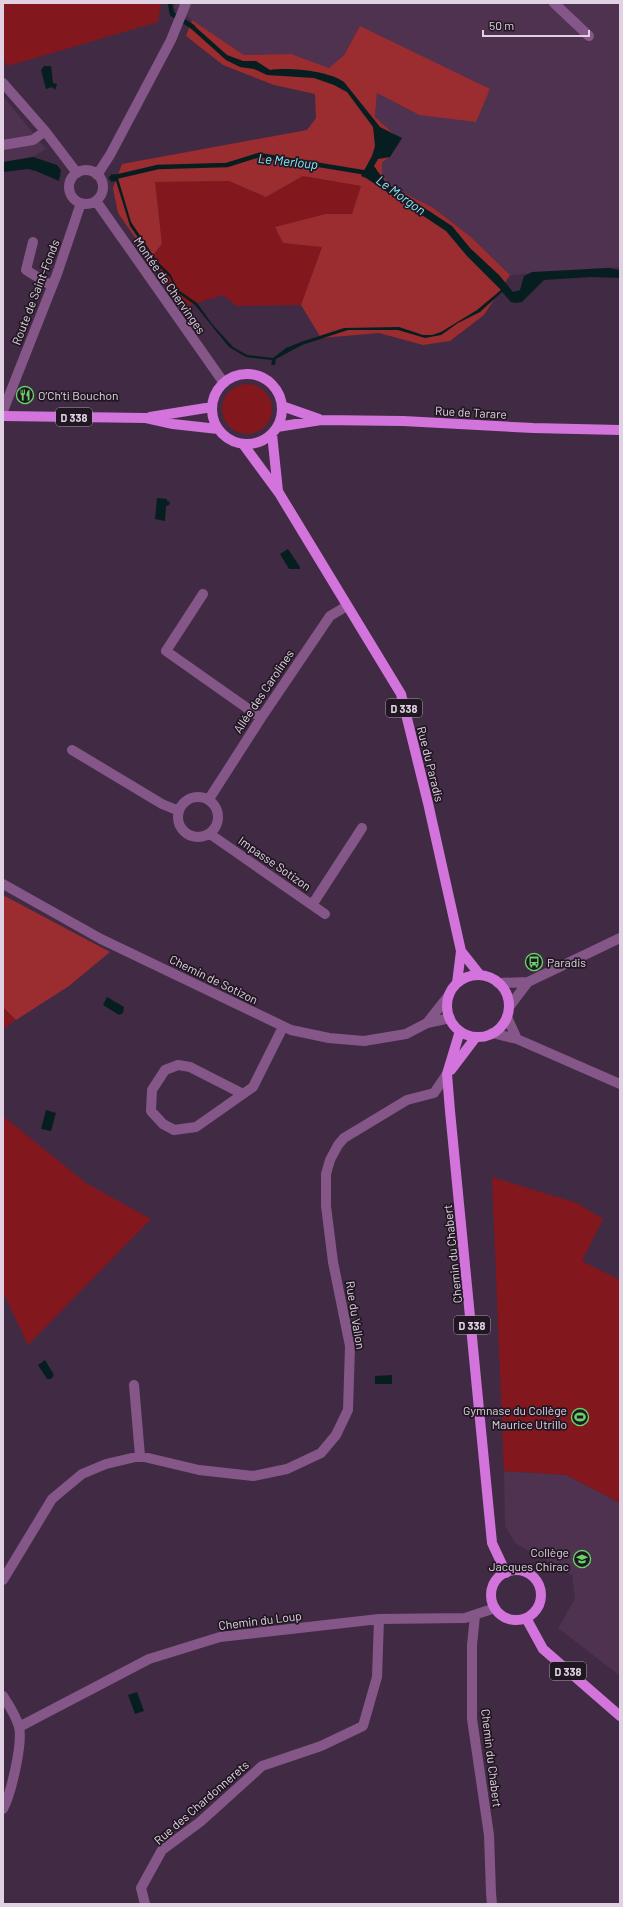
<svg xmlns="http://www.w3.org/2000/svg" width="623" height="1907" font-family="Barlow,sans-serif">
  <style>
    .built { fill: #4e3250 }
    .green { fill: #83171e }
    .forest { fill: #9b2c2f }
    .water { fill: #071e20 }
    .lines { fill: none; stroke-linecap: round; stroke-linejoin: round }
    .stream { stroke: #071e20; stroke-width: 4.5 }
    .minor { stroke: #845788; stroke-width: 10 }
    .major { stroke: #d274dc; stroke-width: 10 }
    .labels { text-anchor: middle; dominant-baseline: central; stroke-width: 3.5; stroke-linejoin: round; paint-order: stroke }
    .shield { fill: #211722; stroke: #a79aa8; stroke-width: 1 }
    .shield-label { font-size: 11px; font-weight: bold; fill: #e0d2e2 }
    .street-label { font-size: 12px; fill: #e0d2e2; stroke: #211722 }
    .poi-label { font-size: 12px; fill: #e0d2e2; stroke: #211722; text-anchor: start }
    .water-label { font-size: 13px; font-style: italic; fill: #7aeef9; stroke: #211722 }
  </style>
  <rect width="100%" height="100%" fill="#412a43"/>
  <path class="built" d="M176 3H620V267L510 275 471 237 432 207 396 189 382 176V163L393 153 375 117 377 93 419 115 360 26 344 55 329 68 291 54 244 55 174 8Z
    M3 96 46 149 33 157 3 162Z
    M504 1471 566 1475 620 1503V1676L558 1628 575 1599 572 1575 515 1543 505 1526Z"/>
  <path class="green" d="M3 3H161L158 22 8 66 3 59Z
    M303 176 362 186 352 215 326 214 283 243 322 247 301 305 237 306 223 295 184 307 150 259 162 244 155 182 229 181 266 197Z
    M222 409a25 25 0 1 1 50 0a25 25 0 1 1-50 0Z
    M3 1007 16 1020 3 1029Z
    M3 1116 86 1183 151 1219 28 1345 3 1292Z
    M492 1177 577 1203 603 1219 582 1261 620 1280V1503L566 1475 504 1471Z"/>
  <path class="forest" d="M192 20 244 55 291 54 329 68 344 55 360 26 490 89 476 122 419 115 377 93 375 117 398 138 393 153 382 163V176L396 189 432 207 471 237 510 275 484 315 450 341 423 345 379 333 321 338 301 305 322 247 283 243 275 227 326 214H352L361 186 303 176 266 197 229 181 155 182 162 244 150 259 118 213 113 188 122 164 307 130 316 118 315 94 274 85 223 65 186 36Z
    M3 895 110 952 69 986 16 1020 3 1007Z"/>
  <path class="water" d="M190 22 227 55 243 61H256L270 70C289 67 329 71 344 82L380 127 402 138 390 157 378 159 374 166 386 183 452 226 470 248 499 275 513 292 520 290 524 276 532 272 608 268 620 270V278L591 277 544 280 522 302 515 303 511 302 502 292 480 312 458 323 441 335 425 338 398 330H348L302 345 276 359 275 365H271L272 360 246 357 229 347 195 305 177 292 170 277 157 265 130 226 116 181 111 182V174L117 175 131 222 157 261 171 275 177 289 197 303 212 324 233 347 247 355 273 358 286 348 301 342 344 328 399 327 423 335H432L441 332 477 310 501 290 467 256 446 231 366 178 361 176 372 156 375 146 373 127 347 92 334 85 314 78 267 75 254 69 240 67 226 60 188 26Z
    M44 66H51L53 83 57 84 55 90 52 87 46 89 41 70Z
    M33 157 57 165 61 170 59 181 36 171 28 169 3 172V162Z
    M157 498 167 499V501L170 502 169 505 166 506 165 521 155 519Z
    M288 549 300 567V569H289L280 554Z
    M107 997 124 1007 123 1013 119 1015 103 1005Z
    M46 1110 56 1113 51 1131 41 1129Z
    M45 1360 54 1375 51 1379H47L38 1365Z
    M392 1375V1384H375V1376Z
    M137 1692 144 1711 135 1714 128 1695Z"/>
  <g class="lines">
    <path class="stream" d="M170 3 172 14 193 27
      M111 178 158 167 227 165 259 155 368 173"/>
    <path class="minor" d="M554 3 589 36
      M3 83 45 131 77 173
      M3 145 33 140 45 131
      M69 187a17 17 0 1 1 34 0a17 17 0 1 1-34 0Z
      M97 175 110 155 171 40 186 3
      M96 201 224 383
      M33 242 26 270 52 286
      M3 411 57 274 81 203
      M203 594 166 651 261 718
      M72 750 162 804 179 811
      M178 817a20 20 0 1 1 40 0a20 20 0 1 1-40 0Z
      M209 799 261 718 330 616 347 606
      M210 834 325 914
      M3 884 101 939 291 1030 329 1038 364 1041 406 1034 427 1023 450 1018
      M312 905 362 828
      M498 983 528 982 620 938
      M509 1007 528 982
      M507 1017 517 1039
      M427 1023 449 995
      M492 1033 517 1039 620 1084
      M243 1094 190 1067 178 1065 165 1070 152 1090 151 1111 163 1124 174 1130 196 1127 253 1087 283 1027
      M134 1385 140 1456
      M3 1580 52 1499 82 1474 106 1464 140 1456 199 1470 253 1476 287 1469 321 1453 336 1435 348 1410 350 1346 333 1262 326 1206V1174L330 1160 338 1145 344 1138 407 1100 434 1093 447 1074
      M475 1616 472 1645V1719L489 1835 491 1893 492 1904
      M3 1696C9 1705 16 1716 19 1727 23 1743 11 1794 3 1809
      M19 1727 149 1659 220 1637 379 1619 465 1618 495 1608
      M145 1904 141 1888 162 1850 200 1822 262 1766 321 1746 363 1726 377 1677 379 1619"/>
    <path class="major" d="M212 409a35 35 0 1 1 70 0a35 35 0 1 1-70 0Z
      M282 406 319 419
      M3 416 146 418 173 424 218 429
      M150 417 212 407
      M277 427 321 420 403 421 533 428 620 430
      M272 434 278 491
      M243 444 279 493 401 694 428 803 461 951 457 983
      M461 951 480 975
      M447 1006a31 31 0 1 1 62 0a31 31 0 1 1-62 0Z
      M460 1031 447 1074 450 1111 492 1543 506 1573
      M451 1070 476 1037
      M491 1595a25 25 0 1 1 50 0a25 25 0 1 1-50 0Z
      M526 1618 543 1649 620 1716"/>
  </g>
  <defs>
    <g id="restaurant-ring" transform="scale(0.9)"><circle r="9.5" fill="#211722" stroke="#66d466" stroke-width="1.5"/><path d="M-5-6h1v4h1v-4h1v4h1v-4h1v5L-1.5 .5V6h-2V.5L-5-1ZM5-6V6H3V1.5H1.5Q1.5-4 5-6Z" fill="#66d466"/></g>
    <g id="bus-ring" transform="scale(0.9)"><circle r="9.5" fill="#211722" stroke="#66d466" stroke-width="1.5"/><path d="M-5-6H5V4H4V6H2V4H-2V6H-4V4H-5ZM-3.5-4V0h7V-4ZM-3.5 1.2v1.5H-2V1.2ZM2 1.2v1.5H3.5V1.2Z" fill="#66d466"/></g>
    <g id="stadium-ring" transform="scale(0.9)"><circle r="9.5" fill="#211722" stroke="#66d466" stroke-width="1.5"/><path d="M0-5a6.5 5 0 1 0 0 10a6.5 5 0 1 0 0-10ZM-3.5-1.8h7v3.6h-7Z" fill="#66d466"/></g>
    <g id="school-ring" transform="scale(0.9)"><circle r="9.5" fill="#211722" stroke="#66d466" stroke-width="1.5"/><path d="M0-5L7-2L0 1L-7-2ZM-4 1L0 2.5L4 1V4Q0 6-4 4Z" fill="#66d466"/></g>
  </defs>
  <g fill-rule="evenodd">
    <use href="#restaurant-ring" x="25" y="395"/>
    <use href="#bus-ring" x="534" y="962"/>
    <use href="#stadium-ring" x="580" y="1417"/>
    <use href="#school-ring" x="582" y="1559"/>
  </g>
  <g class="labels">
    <g class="shield">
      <rect x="56" y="408" width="36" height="18" rx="3"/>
      <rect x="386" y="699" width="36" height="18" rx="3"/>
      <rect x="454" y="1316" width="36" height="18" rx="3"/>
      <rect x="550" y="1662" width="36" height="18" rx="3"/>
    </g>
    <g class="shield-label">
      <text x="74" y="417">D 338</text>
      <text x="404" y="708">D 338</text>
      <text x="472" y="1325">D 338</text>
      <text x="568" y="1671">D 338</text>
    </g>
    <g class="street-label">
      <text transform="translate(170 285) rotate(55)">Montée de Chervinges</text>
      <text transform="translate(35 292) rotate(-69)">Route de Saint-Fonds</text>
      <text transform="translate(471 412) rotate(3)">Rue de Tarare</text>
      <text transform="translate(263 691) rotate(-56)">Allée des Carolines</text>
      <text transform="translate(431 764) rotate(76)">Rue du Paradis</text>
      <text transform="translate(275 863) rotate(35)">Impasse Sotizon</text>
      <text transform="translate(214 979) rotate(26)">Chemin de Sotizon</text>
      <text transform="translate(452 1254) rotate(-96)">Chemin du Chabert</text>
      <text transform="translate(356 1315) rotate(81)">Rue du Vallon</text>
      <text transform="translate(260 1620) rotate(-7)">Chemin du Loup</text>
      <text transform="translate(492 1758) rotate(83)">Chemin du Chabert</text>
      <text transform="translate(201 1802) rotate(-41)">Rue des Chardonnerets</text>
    </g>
    <g class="poi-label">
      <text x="38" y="395">O’Ch’ti Bouchon</text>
      <text x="547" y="962">Paradis</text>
      <text x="567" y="1410" text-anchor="end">Gymnase du Collège<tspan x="567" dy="14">Maurice Utrillo</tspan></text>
      <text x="569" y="1552" text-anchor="end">Collège<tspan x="569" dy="14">Jacques Chirac</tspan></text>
    </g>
    <g class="water-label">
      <text transform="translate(288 161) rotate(6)">Le Merloup</text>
      <text transform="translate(401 195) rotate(36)">Le Morgon</text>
    </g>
  </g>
  <rect width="623" height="1907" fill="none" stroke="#e0d2e2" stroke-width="8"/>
  <path d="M483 30v6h106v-6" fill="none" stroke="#e0d2e2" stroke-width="2"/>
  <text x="489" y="30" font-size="12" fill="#e0d2e2" stroke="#211722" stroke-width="3" paint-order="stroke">50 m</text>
</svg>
